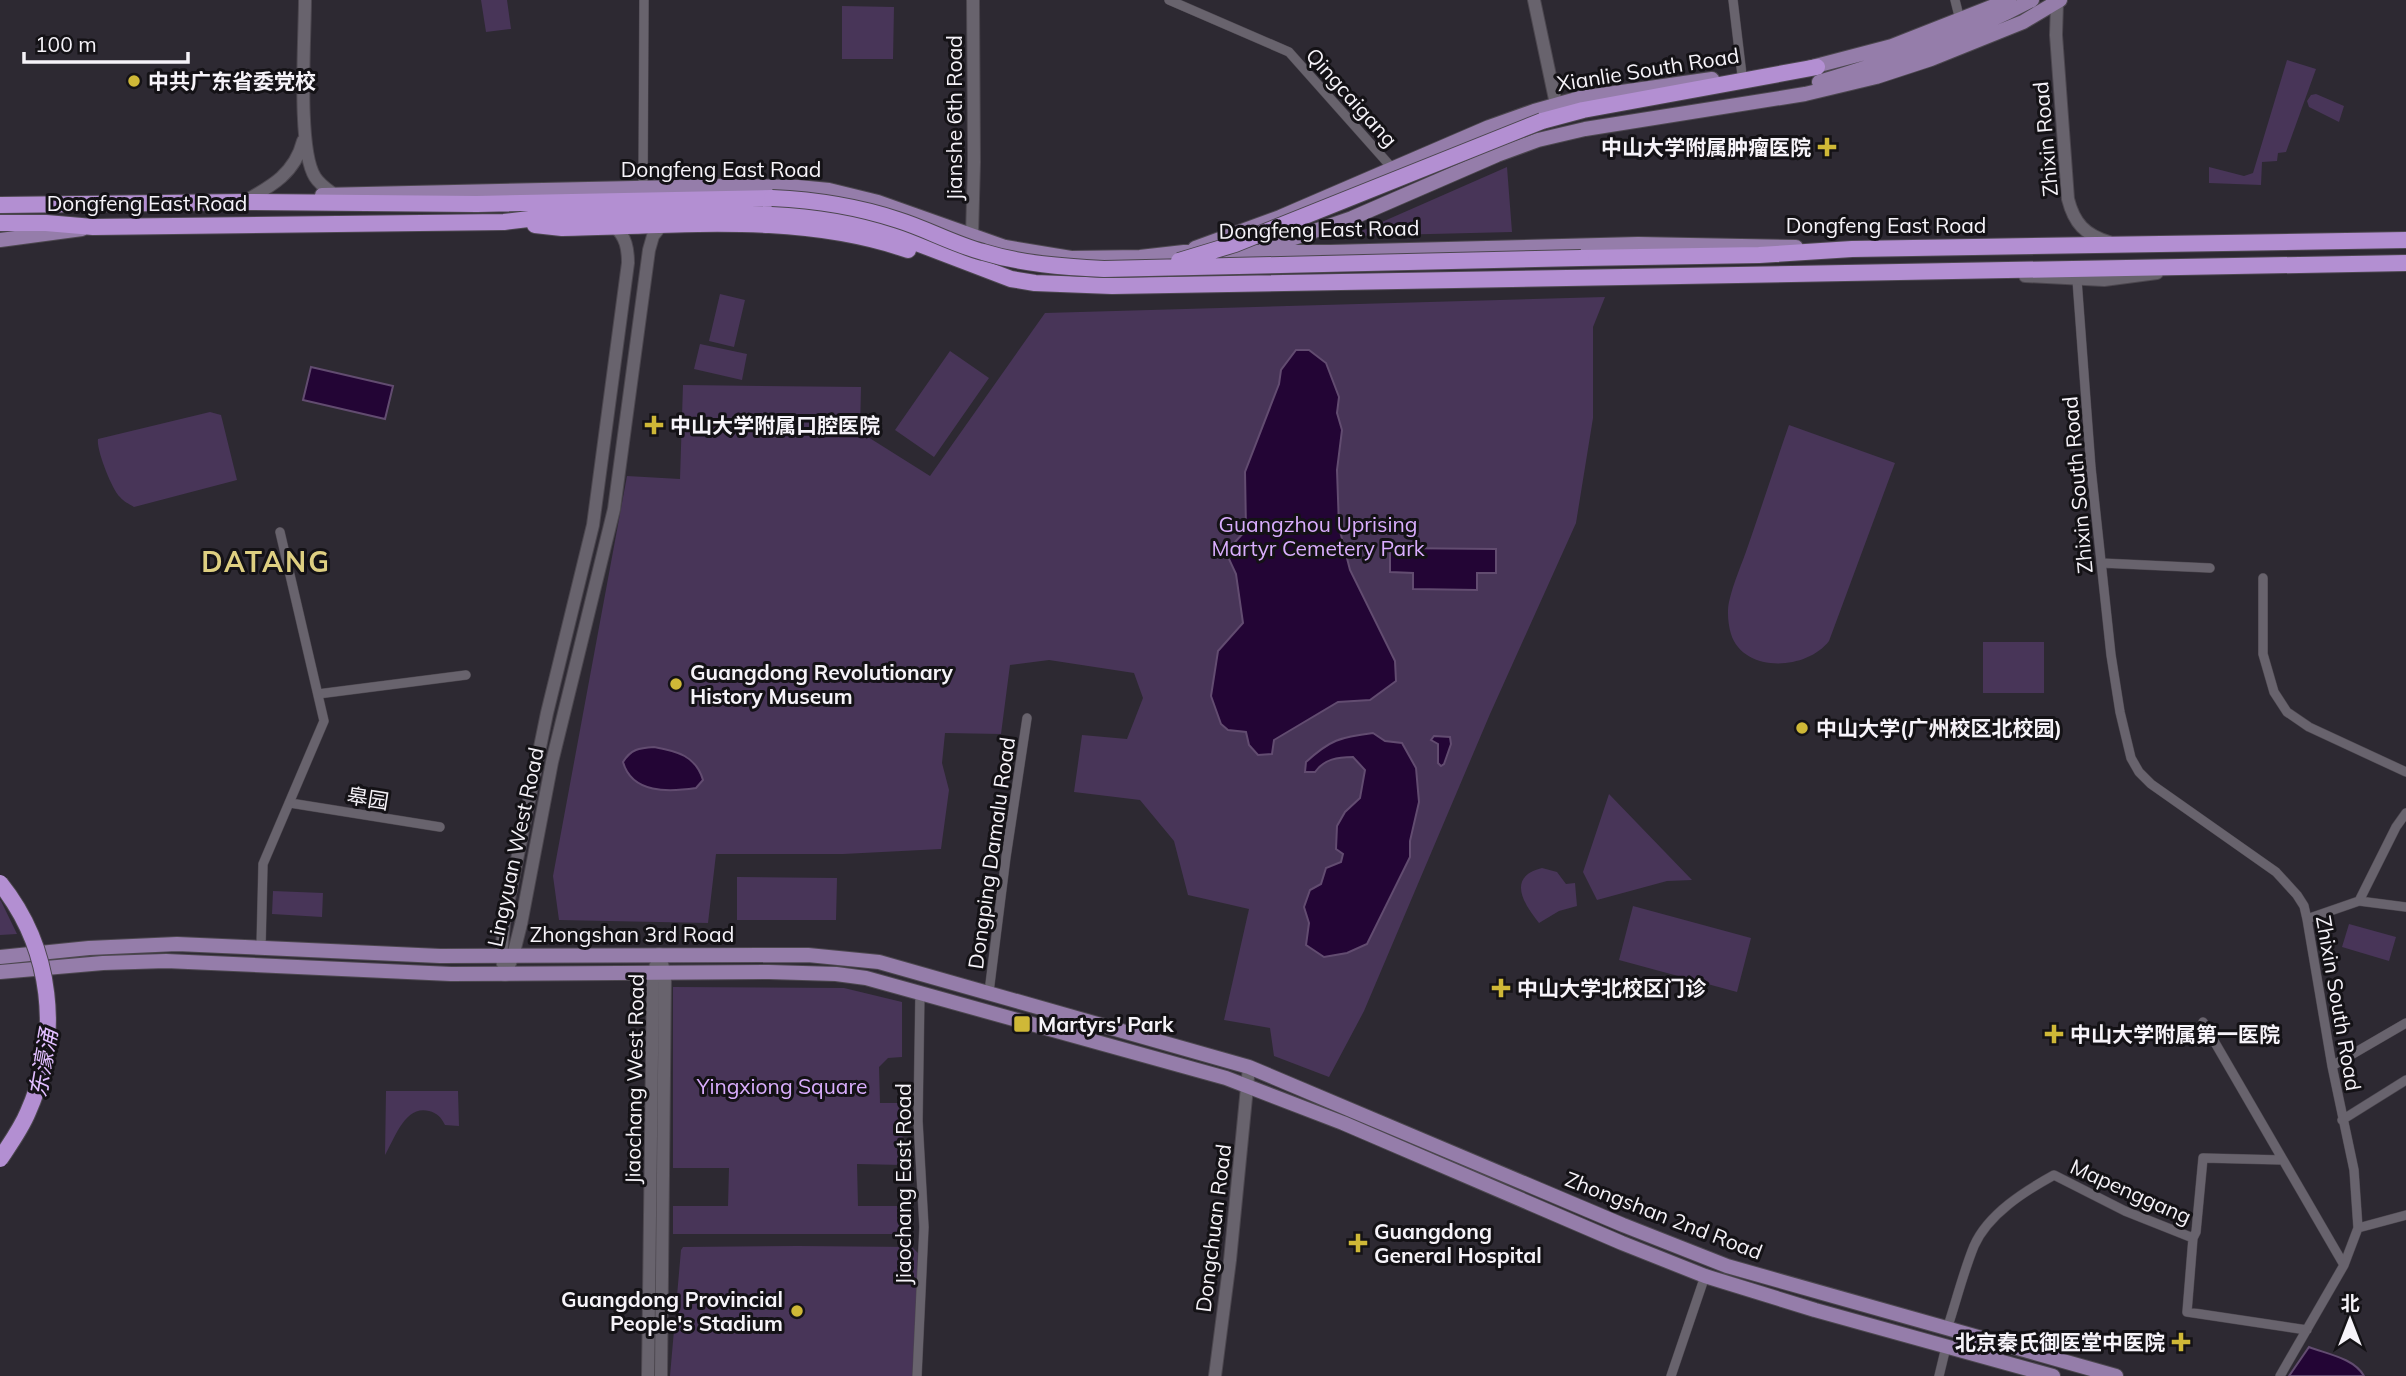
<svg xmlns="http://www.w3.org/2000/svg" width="2406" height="1376" font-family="Mulish,'Noto Sans SC',sans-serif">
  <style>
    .green { fill: #483558 }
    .water { fill: #230535; stroke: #624c70; stroke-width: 2 }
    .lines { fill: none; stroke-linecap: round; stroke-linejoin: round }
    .street-casing { stroke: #4c474f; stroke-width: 10 }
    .secondary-casing { stroke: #4c474f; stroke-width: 14 }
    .primary-casing { stroke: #4c474f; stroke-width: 16 }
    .highway-casing { stroke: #4c474f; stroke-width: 18 }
    .street { stroke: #68636d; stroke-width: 9 }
    .secondary { stroke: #68636d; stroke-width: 12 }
    .primary { stroke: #957daa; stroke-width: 14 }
    .highway { stroke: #b38fd2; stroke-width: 16 }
    .highway-bridge-casing { stroke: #4c474f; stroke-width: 18; stroke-linecap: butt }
    .highway-bridge { stroke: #b38fd2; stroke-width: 16 }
    .poi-dot { fill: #cfb837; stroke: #141216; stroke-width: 2.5 }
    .labels { text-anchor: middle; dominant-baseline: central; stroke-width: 6; stroke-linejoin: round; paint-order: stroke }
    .street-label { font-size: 21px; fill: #f6f3f9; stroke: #141216 }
    .poi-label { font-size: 21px; font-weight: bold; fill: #f6f3f9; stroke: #141216; text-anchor: start }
    .park-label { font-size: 21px; fill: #daaefe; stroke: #141216 }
    .water-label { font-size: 23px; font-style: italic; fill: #e1beff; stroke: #141216 }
    .district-label { font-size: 28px; font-weight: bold; letter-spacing: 2px; fill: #decf81; stroke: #141216 }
  </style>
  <rect width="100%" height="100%" fill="#2d2932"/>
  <path class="green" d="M481 0H507L511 29 486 32Z
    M842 6 894 7 893 59H842Z
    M2287 60 2316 69 2286 152 2278 153 2277 161 2262 162 2261 185 2209 183V167L2244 176 2253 173Z
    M2316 94 2344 106 2339 122 2309 107 2307 101 2311 95Z
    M1507 167 1512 232 1350 236Z
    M720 294 745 300 734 347 709 341Z
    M1605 297 1593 327V418L1576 523 1490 714 1364 1011 1329 1077 1274 1056 1270 1028 1224 1020 1249 909 1188 895 1174 841 1140 800 1074 792 1082 735 1127 739 1143 698 1134 673 1049 660 1010 665 1001 734 945 733 942 763 949 790 941 849 843 854H716L708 923 559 920 553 876 627 476 680 479 683 385 861 387 860 432 930 476 1045 313Z
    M700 344 747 354 742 380 694 369Z
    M950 351 989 378 934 457 895 430Z
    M210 412 221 415 237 480 134 507C129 504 123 501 120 497 112 490 96 449 98 439Z
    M1789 425 1895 463 1829 641C1806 671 1743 673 1731 634 1728 624 1727 611 1729 602 1733 583 1742 564 1748 546 1762 506 1775 465 1789 425Z
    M1983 642H2044V693H1983Z
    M1609 794 1692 880 1667 881 1597 900 1583 872Z
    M1542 868 1557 872 1566 884 1575 883 1577 906 1559 911 1539 923C1524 904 1506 877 1542 868Z
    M737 877 837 878 836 920H737Z
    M273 891 323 893 322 917 272 914Z
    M0 900 1 901 17 934 0 935Z
    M1633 906 1751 938 1737 992 1619 960Z
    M2349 924 2396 937 2389 961 2342 947Z
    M673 987 844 988 902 1002V1057L888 1058 879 1067 880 1103H902L903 1165 857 1164 858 1206H902V1234H673V1206H728L729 1168H673Z
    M386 1091H458L459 1126 445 1125C441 1117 437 1113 429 1111 405 1105 395 1138 385 1155Z
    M798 1246 912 1247 918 1253 913 1376H670L681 1250 683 1247Z"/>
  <path class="water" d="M1296 350H1309L1326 363 1339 397 1337 413 1342 430 1337 470 1339 527 1350 570 1395 661 1396 681 1370 700 1338 702 1274 740 1272 754 1258 755 1249 745 1246 732 1228 730 1221 724 1211 696 1218 651 1243 623 1236 574 1229 559 1235 542 1246 530 1245 472 1279 384 1281 370Z
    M311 367 393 386 385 419 303 400Z
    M1390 548 1496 549V573H1477V590L1413 589V573L1390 572Z
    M1373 733 1385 741 1402 743 1416 768 1419 802 1410 841V857L1367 944 1347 953 1324 957 1306 945 1309 923 1304 907 1310 890 1321 884 1326 868 1341 862 1343 854 1336 849 1337 826 1345 812 1360 798 1365 770 1353 757C1338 757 1324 759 1315 772H1305L1306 762C1330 740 1340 737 1373 733Z
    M1434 736 1450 737 1451 744 1444 764 1441 766 1438 763V744L1431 740Z
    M654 747C677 751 696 756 703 780L696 788C669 792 632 794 623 762 631 749 639 748 654 747Z
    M2309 1347C2327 1354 2354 1358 2364 1376H2289Z"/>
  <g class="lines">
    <g class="street-casing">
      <path id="street" d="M1169 0 1289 52 1393 169
        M1733 0 1742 75
        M1955 0 1960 20
        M643 188 644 0
        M2077 280 2091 468 2111 655 2120 712 2131 758 2139 772 2151 784 2276 872 2297 895 2304 906 2307 919 2332 1066 2354 1170 2358 1228 2344 1265 2280 1376
        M2101 563 2210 568
        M2263 578V654L2274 692 2287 712 2309 727 2406 772
        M318 694 466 675
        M290 803 440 827
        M2359 901 2396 827 2406 813
        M2307 919 2359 901 2406 907
        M261 947 263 864 324 721 280 532
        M989 992 1006 857 1027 718
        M2203 1022 2344 1265
        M2332 1066 2406 1023
        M2342 1120 2406 1080
        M2358 1228 2406 1215
        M2193 1238 2196 1232 2203 1158 2283 1160
        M1947 1329C1956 1302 1963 1273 1974 1246 1988 1214 2025 1191 2054 1175L2125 1211 2193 1238 2187 1312 2307 1330
        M917 1376 924 1227 918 1121 920 991
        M1671 1376 1705 1276
        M1939 1376 1946 1347"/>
    </g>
    <g class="secondary-casing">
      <path id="secondary" d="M305 0C305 38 297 149 315 177 320 185 328 190 335 195
        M973 0 974 162 972 236 974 244
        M1534 0 1556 104
        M2057 3 2056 35 2068 199C2074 223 2085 235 2109 242
        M245 201C272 186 295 173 303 141
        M2025 276 2104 280 2157 273
        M659 954 665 974 661 1376
        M503 964 501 956 504 923 547 713 593 525 628 263C628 249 626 237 615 227
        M505 975 513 956 521 924 552 762 614 509 649 250 653 236 661 226
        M648 1376 653 974 656 965
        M1215 1376 1230 1260 1249 1067"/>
    </g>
    <g class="primary-casing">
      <path id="primary" d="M1808 68 1892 46 2009 0
        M1819 82C1891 60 1965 36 2032 0
        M322 195 726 186 798 187 829 190 878 202 1005 247 1071 258 1140 257 1184 252H1330L1638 244 1796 247
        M0 240 82 229
        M1195 248 1280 217 1489 127 1534 111 1580 98 1712 79
        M1265 248 1352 218 1497 155 1538 140 1585 129 1805 94 1876 77 1931 59 2023 22 2060 0
        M0 957 89 948 177 944 440 956 808 955 879 962 1249 1067 1623 1225 1727 1266 2116 1376
        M0 972 103 963 166 961 451 974 769 972 836 974 866 978 1226 1078 1343 1123 1622 1243 1705 1276 1815 1310 2053 1376"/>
    </g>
    <g class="highway-casing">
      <path id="highway" d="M1542 121 1583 110 1817 67
        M0 205 244 202 477 204 772 198
        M0 223H46L93 227 504 222 562 215 728 213 811 215 853 223 893 234 1011 279 1035 283 1112 286 2406 263
        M535 225 562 228C677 226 798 212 908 250
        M1581 258 1759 255 1852 249 2406 240"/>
    </g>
    <use href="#street" class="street"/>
    <use href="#secondary" class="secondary"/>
    <use href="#primary" class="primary"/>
    <use href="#highway" class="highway"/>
    <g class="highway-bridge-casing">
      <path id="highway-bridge" d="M772 198C816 200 856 206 898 220 927 229 953 244 983 252 1022 264 1063 267 1104 269L1581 258
        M1179 261 1235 244 1542 121
        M0 883C52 948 62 1036 28 1112 21 1129 10 1144 0 1159"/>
    </g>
    <use href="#highway-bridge" class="highway-bridge"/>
  </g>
  <g class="poi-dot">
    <circle cx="134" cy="81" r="7"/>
    <path d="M1823.5 136.5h7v7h7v7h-7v7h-7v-7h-7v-7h7z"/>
    <path d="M650.5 414.5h7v7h7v7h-7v7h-7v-7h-7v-7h7z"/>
    <circle cx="676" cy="684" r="7"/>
    <circle cx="1802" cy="728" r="7"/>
    <path d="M1497.5 977.5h7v7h7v7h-7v7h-7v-7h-7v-7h7z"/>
    <rect x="1013" y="1015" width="18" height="18" rx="3.5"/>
    <path d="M2050.5 1023.5h7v7h7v7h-7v7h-7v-7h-7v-7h7z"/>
    <path d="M1354.5 1232.5h7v7h7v7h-7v7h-7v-7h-7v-7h7z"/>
    <circle cx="797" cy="1311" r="7"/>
    <path d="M2177.5 1331.5h7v7h7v7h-7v7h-7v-7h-7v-7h7z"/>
  </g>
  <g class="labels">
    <g class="street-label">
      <text transform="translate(1648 69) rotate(-9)">Xianlie South Road</text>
      <text transform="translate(1352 97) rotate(48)">Qingcaigang</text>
      <text transform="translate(954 118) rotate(-90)">Jianshe 6th Road</text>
      <text transform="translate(2045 139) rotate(-95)">Zhixin Road</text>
      <text x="721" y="169">Dongfeng East Road</text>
      <text x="147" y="203">Dongfeng East Road</text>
      <text x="1886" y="225">Dongfeng East Road</text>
      <text transform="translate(1319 229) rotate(-1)">Dongfeng East Road</text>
      <text transform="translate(2077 485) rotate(-95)">Zhixin South Road</text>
      <text transform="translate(368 798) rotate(9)">皋园</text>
      <text transform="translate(515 847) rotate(-78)">Lingyuan West Road</text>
      <text transform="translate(991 853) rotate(-82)">Dongping Damalu Road</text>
      <text x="632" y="934">Zhongshan 3rd Road</text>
      <text transform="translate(2339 1003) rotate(80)">Zhixin South Road</text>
      <text transform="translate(634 1079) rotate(-89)">Jiaochang West Road</text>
      <text transform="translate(903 1184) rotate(-90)">Jiaochang East Road</text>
      <text transform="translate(2131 1191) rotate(24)">Mapenggang</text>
      <text transform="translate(1664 1215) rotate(21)">Zhongshan 2nd Road</text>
      <text transform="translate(1213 1228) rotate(-83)">Dongchuan Road</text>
    </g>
    <g class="poi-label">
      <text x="148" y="81">中共广东省委党校</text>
      <text x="1811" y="147" text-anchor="end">中山大学附属肿瘤医院</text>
      <text x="670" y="425">中山大学附属口腔医院</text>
      <text x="690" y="672">Guangdong Revolutionary<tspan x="690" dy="24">History Museum</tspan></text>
      <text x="1816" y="728">中山大学(广州校区北校园)</text>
      <text x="1517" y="988">中山大学北校区门诊</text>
      <text x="1038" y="1024">Martyrs' Park</text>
      <text x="2070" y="1034">中山大学附属第一医院</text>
      <text x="1374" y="1231">Guangdong<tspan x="1374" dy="24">General Hospital</tspan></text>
      <text x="783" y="1299" text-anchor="end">Guangdong Provincial<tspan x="783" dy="24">People's Stadium</tspan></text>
      <text x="2165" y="1342" text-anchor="end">北京秦氏御医堂中医院</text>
    </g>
    <g class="park-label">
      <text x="1318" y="524">Guangzhou Uprising<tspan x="1318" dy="24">Martyr Cemetery Park</tspan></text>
      <text x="782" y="1086">Yingxiong Square</text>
    </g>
    <g class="water-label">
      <text transform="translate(43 1063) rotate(-80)">东濠涌</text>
    </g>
    <g class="district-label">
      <text x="266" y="561">DATANG</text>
    </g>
  </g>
  <g transform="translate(2350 1320)" stroke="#141216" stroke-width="5" paint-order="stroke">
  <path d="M0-5L12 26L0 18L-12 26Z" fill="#f6f3f9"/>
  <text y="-10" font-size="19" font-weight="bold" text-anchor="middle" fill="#f6f3f9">北</text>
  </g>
  <path d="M24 52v10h164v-10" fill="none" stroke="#f6f3f9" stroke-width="3.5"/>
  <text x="35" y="52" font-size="21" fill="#f6f3f9" stroke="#141216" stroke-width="5" paint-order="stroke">100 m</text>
</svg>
